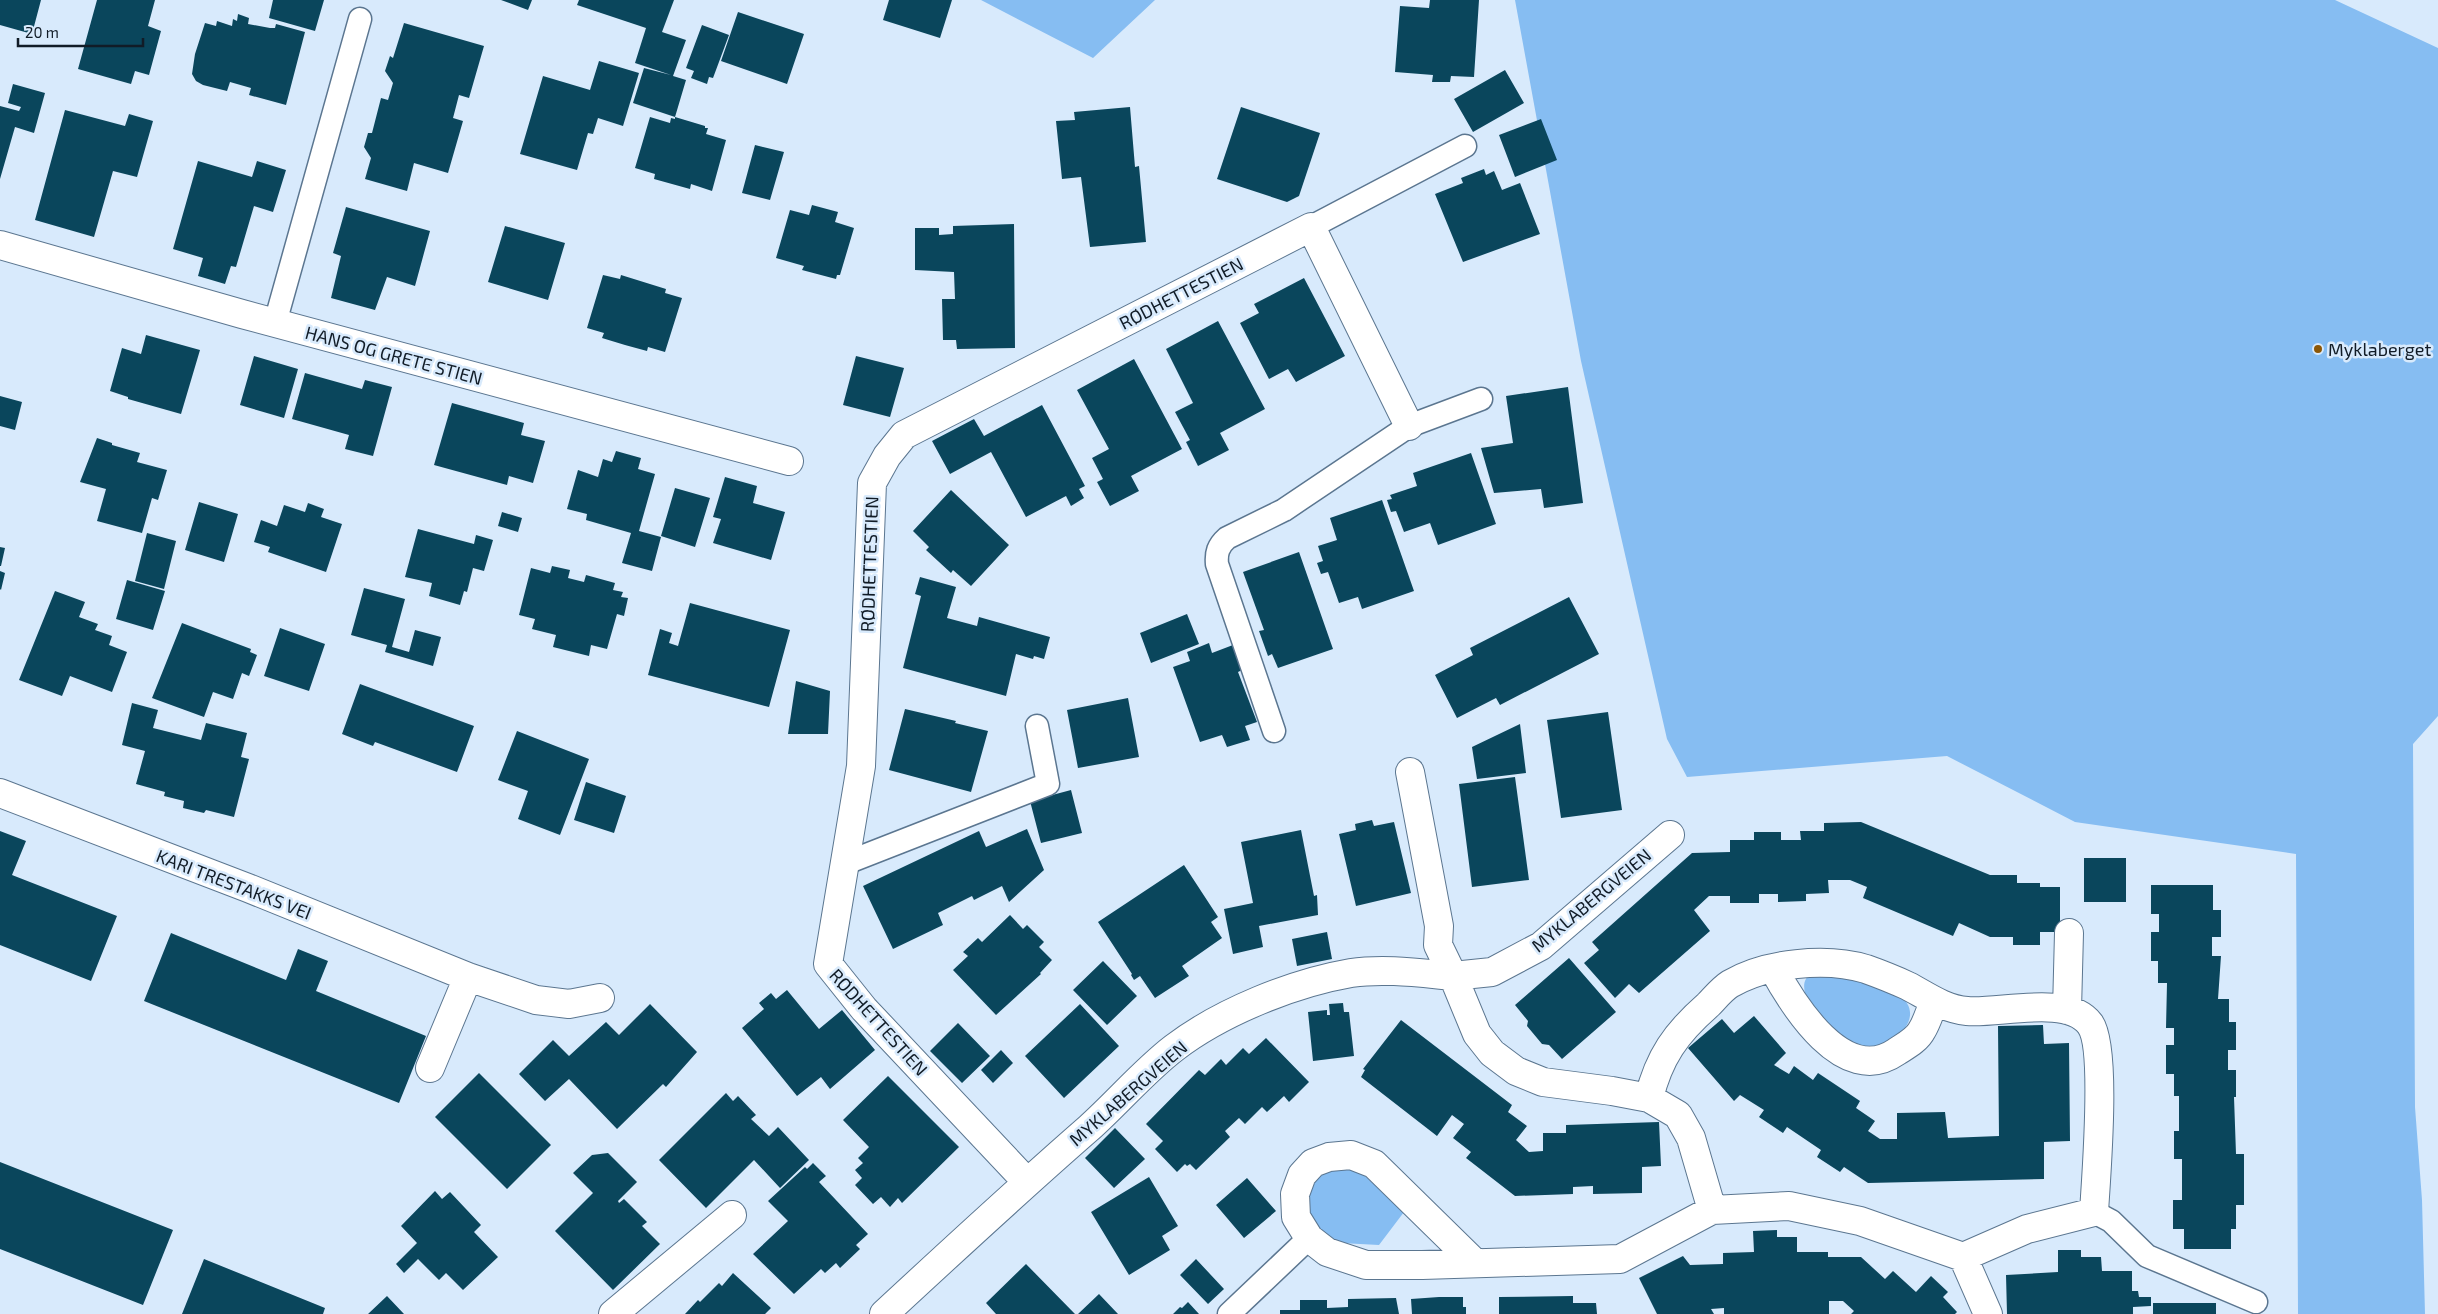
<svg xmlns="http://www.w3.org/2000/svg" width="2438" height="1314" font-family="'Exo 2',sans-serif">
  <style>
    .green { fill: #86bdf2 }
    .building { fill: #0a465c }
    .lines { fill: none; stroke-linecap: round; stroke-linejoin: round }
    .lane-casing { stroke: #5b7690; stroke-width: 25 }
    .street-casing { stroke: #5b7690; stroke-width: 30 }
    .lane { stroke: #fff; stroke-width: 22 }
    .street { stroke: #fff; stroke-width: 28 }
    .poi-dot { fill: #8c5707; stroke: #d8eafc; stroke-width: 2 }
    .labels { text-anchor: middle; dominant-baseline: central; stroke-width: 5; stroke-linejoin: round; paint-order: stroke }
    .street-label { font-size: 18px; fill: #111c27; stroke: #d8eafc }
    .poi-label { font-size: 18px; fill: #111c27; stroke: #d8eafc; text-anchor: start }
  </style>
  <rect width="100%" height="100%" fill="#d8eafc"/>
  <path class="green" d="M981 0H1155L1093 58Z
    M1515 0H2335L2438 48V716L2413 744 2415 1107 2422 1200 2425 1314H2298L2296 854 2075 822 1947 756 1687 777 1667 739 1581 361Z
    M1812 973C1840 978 1871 980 1897 994 1932 1015 1889 1055 1860 1046 1849 1042 1832 1032 1824 1024 1813 1012 1793 984 1812 973Z
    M1346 1167 1364 1175 1404 1212 1379 1245 1341 1243 1339 1247 1317 1233 1305 1201C1314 1176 1318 1170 1346 1167Z"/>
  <path class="building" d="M0 0H41L32 34 0 25Z
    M97 0H155L148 26 161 31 149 75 135 71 131 84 78 69Z
    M273 0H324L315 31 269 18Z
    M501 0H532L528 10Z
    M579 0H674L662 32 686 40 673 76 686 80 675 117 633 103 644 68 671 75 635 63 646 28 577 5Z
    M889 0H952L940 38 883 20Z
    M1430 0H1479L1474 77 1451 76 1450 82H1432L1433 75 1395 72 1400 6 1429 8Z
    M738 12 804 34 787 84 721 61Z
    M238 14 249 18 248 24 270 28H275L276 24 305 32 286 105 249 95 251 88 230 82 227 91 203 85 196 81 192 74 195 54 205 23 216 26 217 21 232 26 233 19 237 21Z
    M404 23 484 46 469 98 459 95 453 118 463 121 448 173 414 163 407 191 365 179 371 158 364 147 368 133H372L381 98 388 100 393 83 385 71 390 56 393 58Z
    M702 25 729 35 713 78 709 77 707 84 691 78 694 71 686 68Z
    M599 61 639 73 623 126 598 118 593 134 588 133 577 170 520 154 543 76 590 90Z
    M1505 70 1524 103 1473 132 1454 99Z
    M13 84 45 93 34 133 15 127 0 179V106L19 111 21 107 8 103Z
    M1130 107 1135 167 1139 166 1146 242 1090 247 1081 177 1062 179 1056 121 1075 120 1074 112Z
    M1241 107 1320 133 1299 196 1287 202 1217 179Z
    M65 110 125 126 129 114 153 121 137 177 113 171 94 237 35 220Z
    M650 117 670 123 671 118 675 119V117L705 126V128H708L706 134 726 140 712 191 691 184 690 189 654 179 655 174 635 168Z
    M1541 119 1557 160 1515 177 1499 135Z
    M755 145 784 152 770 200 742 193Z
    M198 161 252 177 257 161 286 170 273 212 254 206 236 267 231 266 225 284 198 276 203 258 173 249Z
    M1484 169 1486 175 1494 171 1502 190 1520 183 1540 234 1463 262 1435 194 1463 183 1461 178Z
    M812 205 838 212 835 222 854 228 840 275H837L836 279 802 270 804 266 776 258 790 210 809 215Z
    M346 207 430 231 415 286 387 277 375 310 331 298 341 256 333 253Z
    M1014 224 1015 348 957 349 956 340H943L942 299H955L954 272 915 270V228H939V235L953 234V226Z
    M505 226 565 243 548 300 488 282Z
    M603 275 620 279 621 275 666 289 665 293 682 298 665 352 648 347 647 351 625 345 602 338 604 333 587 328Z
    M1304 278 1345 356 1296 382 1288 369 1269 379 1240 323 1259 313 1254 304Z
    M1218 321 1265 409 1220 433 1229 450 1198 466 1186 442 1190 440 1175 412 1193 403 1166 349Z
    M146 335 200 350 181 414 128 399V397L110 391 122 348 141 354Z
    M254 356 298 369 284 418 240 405Z
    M856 356 904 368 890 417 843 405Z
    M1134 359 1182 449 1131 476 1139 491 1110 506 1097 482 1103 479 1092 458 1109 449 1077 390Z
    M305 373 362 389 365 380 392 387 373 456 345 449 349 435 292 419Z
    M1568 387 1583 503 1544 508 1541 489 1494 493 1481 448 1513 443 1506 396Z
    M0 396 22 402 15 430 0 426Z
    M452 403 524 423 521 435 545 441 533 483 509 476 507 485 434 465Z
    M1042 405 1085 486 1079 489 1084 498 1071 506 1066 496 1026 517 991 452 950 474 932 441 974 419 984 436Z
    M97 438 112 443V445L140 453 137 462 167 470 158 500 152 498 142 533 97 521 106 489 80 482Z
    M616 451 641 458 638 469 655 474 639 531 661 537 652 571 622 563 631 533 586 520 587 514 567 509 578 470 598 477 603 459 612 462Z
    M1471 453 1496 524 1438 545 1430 523 1404 532 1396 511 1391 512 1387 500 1392 499 1390 495 1417 486 1413 473Z
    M725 477 757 486 753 503 785 512 771 560 713 543 721 519 713 517Z
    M675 488 710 498 695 547 661 536Z
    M951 490 1009 545 971 586 953 570 951 573 926 550 929 547 913 531Z
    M1382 500 1414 591 1362 609 1358 597 1339 603 1328 572 1321 574 1317 563 1323 561 1318 546 1337 540 1330 518Z
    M199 502 238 514 224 562 185 550Z
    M308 503 324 509 321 517 342 524 326 572 268 552 270 547 254 542 261 520 277 526 284 505 305 512Z
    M502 512 522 518 518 532 498 526Z
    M418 529 474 544 476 535 493 540 484 571 473 568 467 592 464 591 460 605 429 596 432 583 405 577Z
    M147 533 176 541 164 589 135 581Z
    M0 547 5 548 1 566H0Z
    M1299 552 1333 649 1278 668 1272 654 1268 656 1259 631 1264 630 1243 572Z
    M552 566 570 570 568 578 584 582 586 575 615 583 613 590 623 592 621 597 628 598 624 616 617 614 607 649 591 645 589 656 553 647 556 635 532 629 535 619 519 615 531 568 550 573Z
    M0 571 5 573 1 590 0 589Z
    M920 577 956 587 947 618 977 626 979 617 1050 637 1044 659 1034 656 1033 659 1016 654 1006 696 903 668 921 596 915 594Z
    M127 580 165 591 153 630 116 619Z
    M364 588 405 599 392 647 409 652 415 630 441 637 433 666 385 652 387 645 351 635Z
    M55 591 85 602 79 617 98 624 95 630 112 636 109 645 127 652 112 692 70 676 62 696 19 680Z
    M1569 597 1599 654 1500 705 1496 698 1457 718 1435 675 1473 655 1470 648Z
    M690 603 790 630 769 707 648 675 660 629 672 633 669 643 678 646Z
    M1187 614 1199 644 1151 663 1140 633Z
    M182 623 251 649 250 652 257 655 249 676 242 673 233 699 213 692 204 717 152 698Z
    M280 628 325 644 309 691 264 676Z
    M1209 643 1212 653 1233 645 1242 670 1238 672 1257 722 1245 726 1250 740 1227 747 1222 735 1200 742 1173 667 1190 661 1187 652Z
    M796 681 830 691 828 734H788Z
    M360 684 474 726 457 772 375 742 373 746 342 734Z
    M1128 698 1139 757 1078 768 1067 710Z
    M132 703 158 710 153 728 201 740 206 723 247 733 241 757 249 759 234 817 206 810 204 813 183 808 184 801 164 796 165 792 136 784 145 751 122 745Z
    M905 709 956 721 955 723 988 731 971 792 889 770Z
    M1608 712 1622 810 1561 818 1547 720Z
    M1520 724 1526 773 1477 779 1472 747Z
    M517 731 589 759 560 835 518 819 528 791 498 780Z
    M1515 777 1529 880 1472 887 1459 784Z
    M586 782 626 796 614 833 574 820Z
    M1071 790 1082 833 1041 843 1030 801Z
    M1372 820 1374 826 1394 822 1411 893 1356 906 1339 834 1356 830 1355 824Z
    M1861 822 1990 875H2017V883H2040V887H2060V932H2040V945H2013V937H1990L1959 923 1953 936 1863 898 1867 887 1850 880H1828L1829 893 1806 894V901L1778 902V894H1759V903H1730V896H1709L1694 910 1710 931 1639 993 1629 984 1615 998 1584 963 1599 950 1592 942 1692 853 1730 852V840H1754V832H1781V840H1801L1800 831H1824V823Z
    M1027 829 1044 870 1009 902 1002 886 974 900 972 896 938 913 943 925 893 949 863 886 979 831 986 847Z
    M1301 830 1314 896 1317 895 1318 915 1259 926 1263 947 1233 954 1224 909 1253 903 1241 842Z
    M0 831 26 841 12 875 117 916 91 981 0 945Z
    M2084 858H2126V902H2084Z
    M1184 865 1218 917 1211 922 1222 938 1182 966 1189 976 1155 998 1140 976 1134 980 1131 975 1132 974 1098 922Z
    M2151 885H2213V910H2221V937H2212V956H2221L2218 999H2229V1022H2236V1050H2228V1070H2236V1097H2234L2236 1154H2244V1205H2236V1229H2231V1249H2184V1229H2173V1200H2182V1159H2174V1131H2179V1096H2174V1074H2166V1045H2174V1028H2166L2167 983H2158V961H2151V932H2159V914H2151Z
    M1010 915 1023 929 1027 925 1044 942 1039 947 1052 960 1040 973 1041 974 996 1015 953 970 968 956 963 952 978 938 982 942Z
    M1327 932 1332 959 1297 966 1292 939Z
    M171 933 286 980 298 949 328 961 316 991 426 1036 399 1103 144 1001Z
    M1569 958 1616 1012 1562 1059 1549 1045 1542 1044 1527 1026 1528 1021 1515 1005Z
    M1103 961 1137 996 1107 1025 1073 990Z
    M787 990 819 1029 842 1010 875 1050 830 1089 821 1077 797 1096 742 1028 764 1009 759 1003 771 993 776 999Z
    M1343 1003 1344 1012H1349L1354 1056 1313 1061 1308 1012 1327 1010V1015H1330L1329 1004Z
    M650 1004 697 1052 666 1087 663 1084 617 1129 569 1079 545 1101 519 1074 553 1040 569 1056 606 1022 619 1035Z
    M1080 1004 1119 1046 1064 1098 1025 1056Z
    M1754 1016 1786 1053 1774 1065 1789 1074 1794 1066 1813 1080 1818 1073 1860 1101 1856 1108 1875 1121 1868 1131 1880 1139H1897V1113L1945 1112 1948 1138 1999 1136 1998 1026 2043 1025 2044 1044 2069 1043 2070 1141 2044 1142V1179L1868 1183 1844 1167 1840 1172 1817 1157 1821 1150 1787 1127 1783 1133 1759 1117 1764 1110 1740 1095 1734 1101 1688 1048 1722 1019 1734 1033Z
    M1401 1020 1512 1105 1508 1112 1527 1126 1516 1140 1529 1152 1543 1151V1133H1566V1125L1659 1122 1661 1166 1642 1167V1193L1593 1194V1186L1573 1187V1194L1515 1196 1466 1158 1471 1152 1453 1138 1464 1124 1452 1115 1437 1136 1361 1077 1365 1070 1363 1069Z
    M958 1023 990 1056 962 1083 930 1051Z
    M1266 1038 1309 1082 1289 1102 1284 1096 1267 1112 1262 1107 1245 1124 1239 1118 1225 1131 1230 1137 1196 1170 1190 1164 1187 1166 1185 1164 1177 1172 1155 1149 1163 1141 1146 1124 1199 1070 1205 1075 1221 1059 1226 1065 1243 1048 1249 1054Z
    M1001 1050 1013 1063 993 1083 981 1070Z
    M479 1073 551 1145 507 1189 435 1117Z
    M888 1076 959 1147 902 1203 898 1198 890 1207 881 1197 873 1204 855 1185 862 1178 855 1170 863 1163 858 1158 869 1147 843 1120Z
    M726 1093 733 1101 738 1096 756 1115 751 1119 769 1136 778 1127 809 1160 780 1188 754 1160 706 1208 659 1160Z
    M1115 1128 1145 1159 1114 1188 1085 1158Z
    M608 1153 637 1182 618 1201 619 1203 624 1199 647 1222 642 1226 660 1244 613 1290 555 1231 593 1193 573 1173 592 1155Z
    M0 1162 173 1230 143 1305 0 1249Z
    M813 1163 826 1176 819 1182 868 1234 856 1245 860 1249 840 1268 836 1263 825 1273 821 1269 794 1294 753 1254 788 1221 768 1201 805 1167 807 1169Z
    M1149 1177 1178 1226 1162 1236 1170 1250 1129 1275 1091 1212Z
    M1247 1178 1276 1211 1244 1238 1216 1205Z
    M435 1191 442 1199 450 1192 481 1225 474 1232 498 1257 463 1290 446 1273 439 1280 418 1259 404 1273 396 1264 417 1243 401 1226Z
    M1777 1230V1237H1797V1252H1828V1257H1861L1885 1279 1893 1271 1916 1292 1931 1276 1948 1292 1943 1297 1957 1312 1955 1314H1851L1854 1311 1843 1301H1829V1314H1724V1308L1711 1309 1714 1314H1657L1639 1278 1683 1256 1690 1265 1723 1264V1253L1754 1252 1753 1231Z
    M2058 1250H2081V1257H2101L2102 1271H2132V1291H2138L2139 1297H2151V1306L2133 1307V1314H2007L2006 1275 2058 1272Z
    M204 1259 325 1308 323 1314H182Z
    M1196 1259 1224 1289 1208 1304 1180 1275Z
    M1026 1264 1075 1314H996L986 1303Z
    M733 1273 771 1308 765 1314H685L698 1300 700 1302 719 1283 722 1286Z
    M1099 1294 1118 1314H1078Z
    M387 1296 404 1314H368Z
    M1573 1296V1303H1596L1597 1314H1499V1297Z
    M1439 1297H1463V1307H1466V1314H1412L1411 1299Z
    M1396 1298 1399 1314H1280V1310H1300V1300H1327V1308L1348 1307V1299Z
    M1188 1302 1199 1314H1173L1180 1307 1182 1308Z
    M2153 1303H2216V1314H2153Z"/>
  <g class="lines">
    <g class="lane-casing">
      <path id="lane" d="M1311 227 1465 146
        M275 323 360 19
        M1274 731 1217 564C1216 553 1218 546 1227 538L1284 510 1409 426 1481 399
        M846 863 1048 784 1037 726
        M2094 1212 2111 1221 2147 1256 2256 1302
        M1229 1314 1309 1238"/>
    </g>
    <g class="street-casing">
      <path id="street" d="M0 245 242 314 789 461
        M1410 772 1439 926 1438 945 1453 976 1492 972 1541 946 1670 835
        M0 793 248 888 468 977 536 1000 569 1004 600 998
        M1773 968C1793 1005 1844 1088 1896 1052 1905 1046 1917 1040 1922 1030 1927 1022 1930 1011 1934 1002
        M2067 1010 2069 933
        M430 1068 468 977
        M1027 1182 864 1009 828 964 861 766 872 483 887 456 904 435 1311 227 1409 426
        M1963 1257 1988 1314
        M1475 1263 1374 1164 1351 1155 1329 1157 1313 1163 1302 1175 1295 1194 1296 1217 1309 1238 1327 1252 1366 1265H1422L1620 1259 1712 1210 1789 1206 1860 1221 1963 1257 2027 1229 2094 1212C2096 1178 2107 1047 2090 1024 2068 994 1999 1014 1967 1011 1944 1009 1927 996 1908 986 1895 980 1880 974 1866 969 1826 957 1766 963 1730 984 1722 989 1715 998 1708 1005 1676 1033 1659 1057 1649 1098
        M613 1314 732 1215
        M884 1314C952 1251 1019 1189 1089 1128 1117 1103 1145 1070 1174 1048 1221 1012 1293 983 1351 973 1384 968 1420 973 1453 976L1477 1034 1492 1053 1516 1071 1543 1082 1612 1091 1649 1098 1678 1115 1691 1138 1712 1210"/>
    </g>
    <use href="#lane" class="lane"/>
    <use href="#street" class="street"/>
  </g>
  <circle class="poi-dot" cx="2318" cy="349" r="5"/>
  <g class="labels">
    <g class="street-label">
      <text transform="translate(1181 293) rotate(-27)">RØDHETTESTIEN</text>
      <text transform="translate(394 355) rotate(15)">HANS OG GRETE STIEN</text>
      <text transform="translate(869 564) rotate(-88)">RØDHETTESTIEN</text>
      <text transform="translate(234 884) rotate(21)">KARI TRESTAKKS VEI</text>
      <text transform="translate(1591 900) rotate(-40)">MYKLABERGVEIEN</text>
      <text transform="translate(879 1022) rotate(48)">RØDHETTESTIEN</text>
      <text transform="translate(1128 1093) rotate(-41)">MYKLABERGVEIEN</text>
    </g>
    <g class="poi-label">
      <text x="2328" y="349">Myklaberget</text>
    </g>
  </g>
  <path d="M18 38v8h125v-8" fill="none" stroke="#111c27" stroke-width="2.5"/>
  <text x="25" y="38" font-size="15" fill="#111c27" stroke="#d8eafc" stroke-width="4" paint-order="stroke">20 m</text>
</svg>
